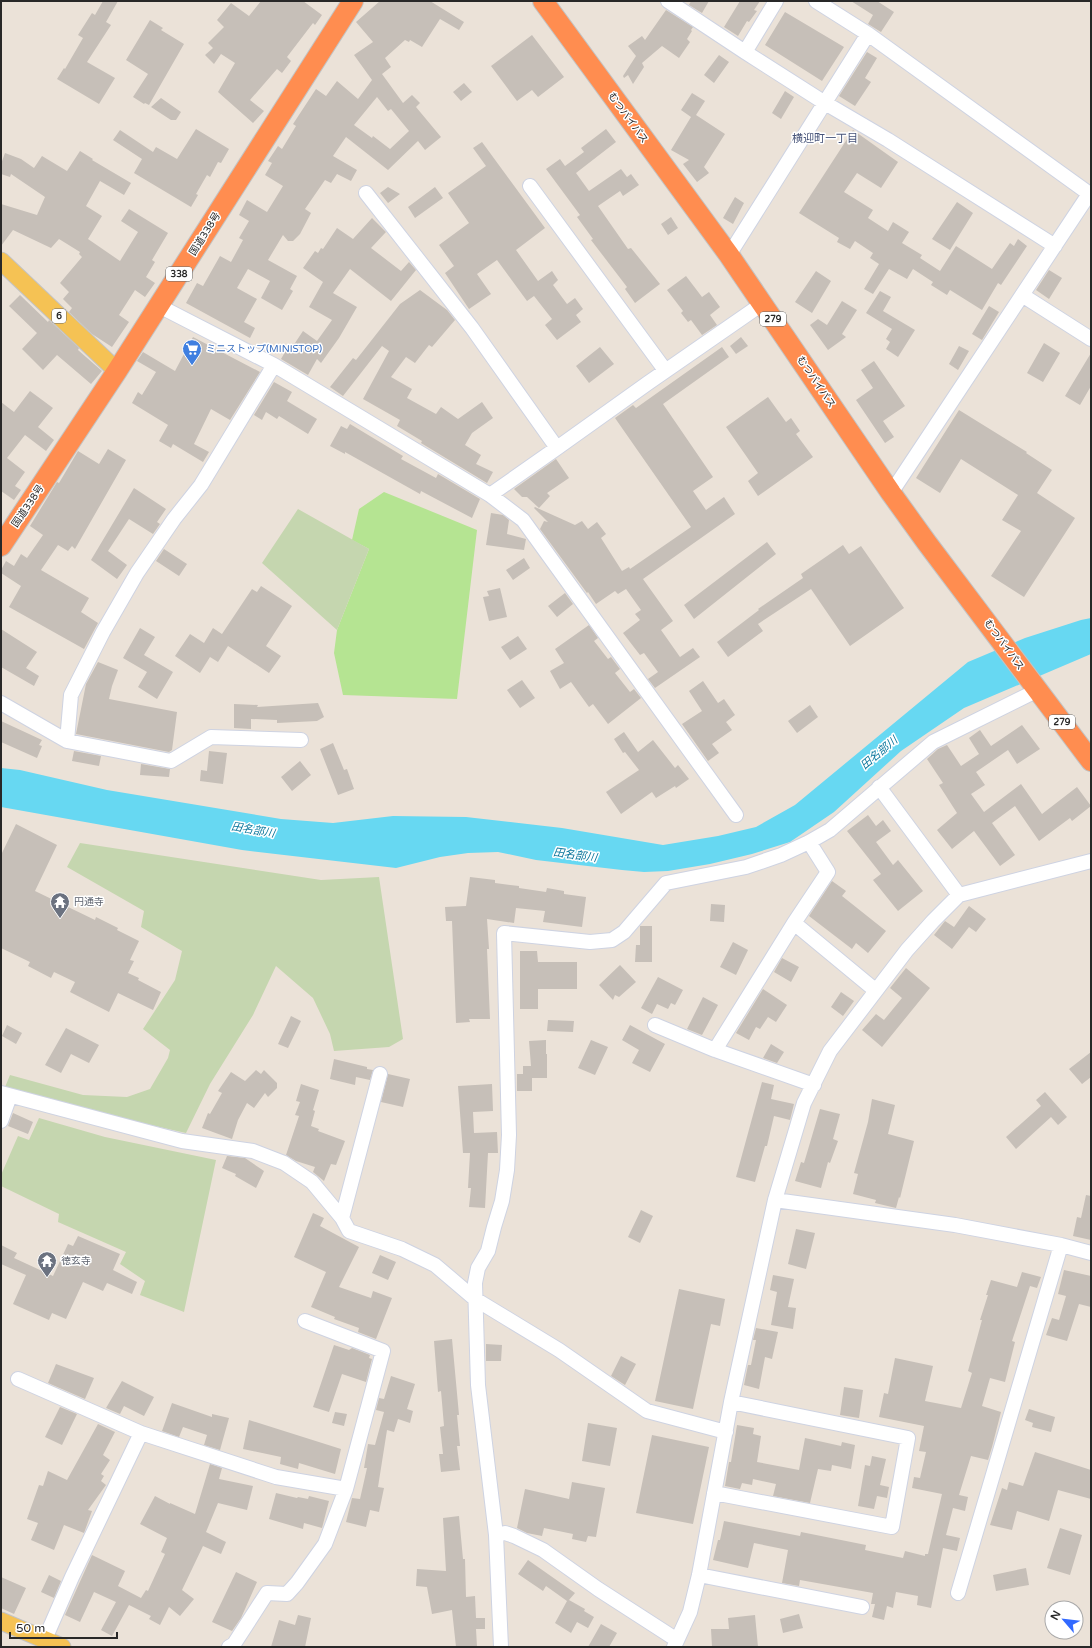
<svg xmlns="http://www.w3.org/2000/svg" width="1092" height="1648" font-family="'Varela Round','Noto Sans JP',sans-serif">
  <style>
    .green { fill: #b5e492 }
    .cemetery { fill: #c5d6af }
    .water { fill: #67d8f2 }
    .building { fill: #c6bfb8; fill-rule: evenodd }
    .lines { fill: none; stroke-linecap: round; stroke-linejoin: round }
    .minor-casing { stroke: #ced3e2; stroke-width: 16 }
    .major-casing { stroke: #c3c3c3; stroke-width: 19 }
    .highway-casing { stroke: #c3c3c3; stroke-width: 22 }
    .minor { stroke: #fff; stroke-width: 14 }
    .major { stroke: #f5c254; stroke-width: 17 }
    .highway { stroke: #ff8d50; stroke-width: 20 }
    .labels { text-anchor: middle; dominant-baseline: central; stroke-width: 3; stroke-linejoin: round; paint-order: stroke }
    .shield { fill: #fff; stroke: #686868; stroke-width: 1 }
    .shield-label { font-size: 9px; font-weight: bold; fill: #282828 }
    .street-label { font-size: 10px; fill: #282828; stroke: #fff }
    .shop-label { font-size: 10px; fill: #366cbe; stroke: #fff; text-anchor: start }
    .worship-label { font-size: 10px; fill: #5b616d; stroke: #fff; text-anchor: start }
    .neighbourhood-label { font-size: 11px; fill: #475479; stroke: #fff }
    .water-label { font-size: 11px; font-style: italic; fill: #09759b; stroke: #fff }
  </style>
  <rect width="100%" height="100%" fill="#ebe2d8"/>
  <path class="green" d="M384 492 477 530 457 699 343 695 334 653 337 630 369 549 352 540 359 509Z"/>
  <path class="cemetery" d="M298 509 369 549 337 630 262 563Z
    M80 843 321 880 379 877 403 1039 389 1047 334 1051 330 1034 313 998 276 966 253 1015 210 1084 186 1133 3 1092 10 1075 83 1095 127 1097 150 1089 168 1058 170 1050 143 1029 175 980 182 951 141 927 144 911 67 867Z
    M39 1118 105 1137 216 1160 184 1312 140 1295 145 1281 120 1264 126 1252 58 1222 59 1214 1 1186V1175L18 1136 29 1140Z"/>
  <path class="water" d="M1091 618V654L964 708 901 751 834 812 790 842 752 854 710 864 668 871 644 872 622 870 536 860 498 852 468 853 440 857 396 868 242 850 1 807V768L20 770 107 790 281 819 333 823 393 816 466 817 562 828 663 845 718 836 756 827 795 805 968 662 1025 638 1081 620Z"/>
  <path class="building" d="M103 1H118L106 22 111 25 87 62 115 78 99 104 57 79 64 68 65 69 83 38 78 35 92 13 95 15Z
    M261 1H303L322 15 315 25 313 23 287 57 291 61 282 73 277 69 250 100 264 111 253 123 218 92 235 63 221 54 214 64 205 55 213 48 208 43 224 27 217 20 231 3 249 16Z
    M380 1H430L464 22 459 30 440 19 422 47 410 40 409 42 405 40 385 58 391 67 382 74 403 103 412 95 420 103 416 107 441 137 425 150 418 141 388 170 346 137 333 156 357 170 351 181 337 174 331 183 325 180 305 209 311 213 300 234 293 241H288L283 235 268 260 297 276 290 289 293 291 282 310 261 298 270 281 248 269 237 288 257 299 244 322 255 328 250 338 186 303 197 283 203 286 220 256 231 262 243 240 239 238 249 221 239 215 247 200 267 212 283 186 265 175 272 163 268 161 278 146 282 149 296 126 293 124 316 89 326 96 337 81 358 99 372 80 354 55 373 42 356 22ZM377 97 388 111 391 109 409 131 390 149 373 136 372 138 354 125Z
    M691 1H709L702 13 689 5Z
    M740 1H760L754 10 757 11 749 22 747 21 738 36 724 27Z
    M851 1H877L894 12 881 32 868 24 873 15Z
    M666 10 693 27 691 30 692 31 687 39 690 42 679 58 662 46 642 63 644 67 633 84 628 75 624 78 623 76 636 56 628 46 642 36 645 40Z
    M785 12 844 47 822 81 765 45Z
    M150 20 163 28 161 30 184 44 149 105 145 103 144 104 133 97 148 74 126 60Z
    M532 35 564 77 538 97 532 90 517 101 491 66Z
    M867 52 877 58 865 78 871 82 855 106 839 96Z
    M719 55 729 62 714 83 704 75Z
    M464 83 472 92 461 101 453 92Z
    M785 91 794 97 781 119 772 113Z
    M692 93 705 101 696 115 725 134 704 167 709 173 697 182 683 164 689 160 671 150 691 117 681 110Z
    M161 98 181 112 176 120H171L151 107Z
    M196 129 229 149 221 163 218 162 210 177 207 175 196 194 198 195 191 207 134 173 142 159 113 140 120 130 153 152 156 147 177 159Z
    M606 129 616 142 576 173 589 191 621 169 627 177 631 174 639 185 623 196 620 191 598 206 628 249 631 248 660 284 635 303 625 289 627 287 591 240 593 239 577 217 580 215 546 169 560 159 565 166 584 152 581 148Z
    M853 130 898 162 881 188 857 173 844 192 873 210 868 218 888 231 893 222 909 232 902 243 922 255 920 258 940 271 956 246 992 269 1010 243 1014 246 1018 239 1027 246 1001 285 998 283 982 310 950 290 947 295 931 285 933 282 913 269 907 279 889 269 873 294 864 289 879 264 870 258 873 253 855 241 850 249 837 242 839 238 799 213Z
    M482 142 545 228 516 250 538 281 552 271 558 280 553 285 567 304 575 298 583 309 576 315 581 322 557 340 545 325 552 319 534 296 527 301 497 260 477 274 491 294 469 309 445 273 454 266 439 245 469 223 448 193 486 166 473 148Z
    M80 151 93 159 92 160 131 183 124 195 100 181 86 206 102 216 88 239 120 261 138 232 121 221 129 209 168 233 152 260 155 262 146 277 155 283 145 297 135 290 119 315 129 322 112 347 92 334 69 312 72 308 63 299 69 292 60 283 82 257 79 254 80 252 59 239 51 248 13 230 1 246V204L37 215 45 197 11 174 10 177 1 174V164L5 153 21 159 34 168 42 156 67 171Z
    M388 187 400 194 388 203 380 193Z
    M435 187 443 198 415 218 408 207Z
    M735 197 744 203 733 224 723 218Z
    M957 202 973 213 950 250 932 239Z
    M671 217 678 228 668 235 661 224Z
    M372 218 386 232 371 248 401 271 409 262 416 270 391 301 350 269 333 293 357 307 339 338 321 363 317 359 308 375 281 359 288 347 291 349 303 331 317 341 332 320 309 307 323 282 303 268 315 251 318 253 321 248 323 249 337 228 353 239Z
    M1049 270 1062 278 1049 299 1036 290Z
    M816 271 831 281 812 313 795 302Z
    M686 276 702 297 709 292 720 307 710 315 717 325 702 335 691 320 688 322 681 313 683 311 667 290Z
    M420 290 447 310 455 320 432 347 429 345 415 363 406 357 391 377 412 389 407 398 436 414 441 407 458 419 482 402 493 418 472 433 465 445 481 455 476 464 493 472 487 483 421 443 422 441 397 426 400 420 363 399 389 351 382 346 343 396 330 387 353 358 356 360 400 304Z
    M880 291 891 297 883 311 915 330 898 357 886 349 890 342 886 339 892 329 866 313Z
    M20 295 48 322 49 320 79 348 78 350 102 371 91 384 57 355 43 370 22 349 37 333 9 306Z
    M842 301 857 310 842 334 846 337 828 350 810 325 818 319 827 325Z
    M989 306 999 312 982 340 972 334Z
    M193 337 260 372 230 420 211 409 194 444 209 452 203 462 173 444 171 448 159 441 168 425 132 403 138 392 142 395 156 372 137 361 143 352 175 371Z
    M741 337 748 346 736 354 730 346Z
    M1044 343 1060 353 1043 382 1027 373Z
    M959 346 969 351 958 370 949 364Z
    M600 347 614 364 589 383 576 366Z
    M722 347 729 357 663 404 713 477 693 491 706 510 724 497 735 514 643 579 673 621 661 630 680 657 693 648 700 657 655 688 648 679 658 672 644 653 640 655 623 633 640 620 635 614 641 610 626 589 618 594 615 591 596 604 588 592 587 593 540 529 544 521 548 522 534 508 535 507 575 525 582 521 588 529 597 522 606 534 601 538 622 571 629 567 630 569 691 527 615 418 633 405 636 408Z
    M1091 353V386L1080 405 1065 396Z
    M874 361 905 406 883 421 894 437 885 443 856 400 873 388 861 370Z
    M274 382 292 392 287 401 317 419 308 434 279 416 277 419 266 412 262 420 254 415Z
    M30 391 53 408 38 427 54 440 46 451 25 435 7 458 25 472 15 486 21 490 14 500 1 491V402L14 412Z
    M768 397 786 422 791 418 800 431 796 434 813 457 758 496 748 481 758 473 726 427Z
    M959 410 1027 452 1026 453 1052 470 1037 493 1075 518 1024 597 991 576 1021 531 1002 520 1018 495 961 459 940 493 916 478Z
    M350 424 403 456 401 459 436 478 438 474 480 499 472 518 421 491 420 494 345 452V454L330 446 341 426 347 429Z
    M108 449 126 460 75 549 72 546 68 551 58 545 41 570 89 598 81 612 98 623 84 649 9 607 21 586 1 573V570L6 561 14 566 21 554 27 558 43 535 30 526 57 482 59 483 78 451 99 464Z
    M556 459 569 478 547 493 550 496 539 508 527 497H522L514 489Z
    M134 488 166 509 157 522 160 524 153 534 129 519 108 551 127 565 117 579 91 560Z
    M491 513 503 515 509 520 507 534 526 539 524 550 486 545Z
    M767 542 776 554 694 619 684 605Z
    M843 545 849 554 861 546 904 608 850 646 811 589 758 624 763 631 728 657 717 642 759 610 758 609 803 578 801 574Z
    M164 549 187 564 179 576 156 561Z
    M524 558 530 568 513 580 506 570Z
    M261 586 292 606 266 646 281 656 269 673 228 646 218 662 210 657 200 673 175 656 190 634 204 643 213 628 222 634 252 589 257 592Z
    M500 588 507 617 489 621 483 597 489 596 487 591Z
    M565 593 573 604 557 617 548 606Z
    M589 625 598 638 594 641 608 659 611 657 620 669 615 673 630 692 634 689 641 698 608 724 593 704 589 707 571 682 560 689 550 671 564 663 555 649Z
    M140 628 155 637 144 655 173 672 157 699 138 687 147 672 123 658Z
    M1 629 37 652 26 668 39 676 34 686 1 667Z
    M518 636 527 649 510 660 501 647Z
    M98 662 118 670 112 686 109 699 177 712 172 750 169 752 76 734 86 684Z
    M522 680 535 698 520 708 507 690Z
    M703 681 718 703 724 699 735 715 726 722 732 730 712 744 719 753 708 761 682 724 702 711 689 691Z
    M318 703 324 717 317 721 277 723V720L251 719V729L234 728V704L258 705 257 707Z
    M810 705 818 717 797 733 788 721Z
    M1 721 42 740 39 745 42 746 37 758 1 742Z
    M1022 725 1040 749 1017 764 1008 750 976 772 985 785 971 794 984 812 1021 784 1042 814 1077 787 1091 806 1072 821 1070 818 1039 841 1015 806 992 823 1015 855 1000 866 974 831 952 849 937 830 957 813 939 785 943 783 927 759 938 749 947 745 961 766 979 754 969 738 980 730 991 746Z
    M624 732 638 752 653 740 675 768 678 765 689 779 676 788 675 786 656 798 652 792 621 814 606 792 639 770 625 752 623 753 614 739Z
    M333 743 344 770 347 769 354 789 338 795 320 749Z
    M74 751 101 756 99 766 72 761Z
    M209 751 227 753 223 784 200 781 201 770 207 771Z
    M300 761 311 775 292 791 281 777Z
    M141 764 170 769 169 777 140 775Z
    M868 815 876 826 883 820 891 831 876 842 893 865 898 860 923 891 898 911 873 880 881 874 847 831Z
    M16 824 57 845 35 891 95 920 96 917 118 928 117 930 139 941 130 960 134 961 128 973 139 978 138 980 161 992 153 1010 118 993 109 1012 70 992 75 982 54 972 51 978 28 966 30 962 1 948V855Z
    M470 877 495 880V883L519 886V888L546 892 547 888 564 891V894L586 897 582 927 543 922 545 911 516 908 514 923 487 919 489 949H487L490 1019H469L470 1022 456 1023 452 921H446L445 907 466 906Z
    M832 881 846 891 842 896 886 931 868 953 856 943 852 949 809 916Z
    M711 904 725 905 724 922 710 921Z
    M969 906 986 919 976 932 969 927 952 949 934 935 945 921 954 927Z
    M640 926H652V962H635L636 945H640Z
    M733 942 748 950 736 975 720 967Z
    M520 951H537L538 962H577V989H538V1009H520Z
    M782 958 799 967 791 982 774 972Z
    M620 965 636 982 619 997 615 995 613 1000 599 985Z
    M906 968 930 988 882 1047 862 1030 876 1014 884 1020 902 998 890 988Z
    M658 977 683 990 675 1005 671 1003 668 1009 657 1004 652 1014 641 1008Z
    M763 989 787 1005 776 1022 768 1017 760 1029 756 1027 749 1040 736 1033Z
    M841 992 854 1001 843 1016 831 1007Z
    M703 997 718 1005 702 1035 687 1029Z
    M291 1016 301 1021 288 1048 278 1044Z
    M548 1020 574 1021 573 1032 547 1031Z
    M7 1025 22 1033 16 1044 2 1036Z
    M630 1025 665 1044 650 1072 632 1063 639 1050 622 1040Z
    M66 1028 99 1045 89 1063 71 1054 61 1073 45 1065Z
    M546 1040V1054H547V1078H532V1091H517V1074H523V1066H531L529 1041Z
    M591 1040 608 1047 595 1075 578 1068Z
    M771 1044 784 1052 777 1063 763 1058Z
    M1091 1052V1077L1082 1084 1069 1069Z
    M334 1059 367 1067V1069L373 1070 370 1080 356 1077 355 1085 330 1079Z
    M256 1070 261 1074 264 1070 277 1083V1088L268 1097 265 1093 254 1108 247 1103 238 1120 232 1139 202 1128 208 1113 210 1114 222 1093 218 1091 231 1072 245 1081Z
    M388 1074 410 1079 403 1107 381 1102Z
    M762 1082 774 1085 771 1099 794 1104 790 1120 774 1116 767 1146H765L755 1182 736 1177Z
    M301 1084 319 1090 313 1110 315 1111 311 1126 319 1129 318 1131 345 1141 336 1165 331 1164 324 1181 313 1172 315 1167 296 1161 286 1155 299 1116 295 1115 300 1102 296 1101Z
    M492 1084 493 1111 473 1112 474 1133 497 1132 498 1153H488L485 1208 469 1207 471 1188H468L470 1153H463L458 1086Z
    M1045 1092 1067 1117 1058 1125 1051 1117 1016 1149 1006 1137 1041 1106 1036 1100Z
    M872 1099 895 1105 888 1134 914 1141 900 1198 899 1197 896 1208 875 1203 876 1200 853 1194 858 1174 854 1173 868 1122Z
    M820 1109 840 1114 833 1139 838 1141 830 1163 828 1162 821 1188 795 1181 801 1162 804 1163Z
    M13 1113 33 1122 28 1134 8 1126Z
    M227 1156 245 1158 264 1171 256 1188 235 1176 236 1174 222 1168Z
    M1086 1195 1091 1196V1240L1073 1236 1077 1217 1081 1218Z
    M641 1210 653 1216 640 1243 628 1237Z
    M313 1213 324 1218 320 1226 359 1247 339 1287 371 1298 373 1291 392 1298 376 1339 358 1332 359 1328 334 1319 335 1317 311 1307 326 1272 294 1257Z
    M796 1229 815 1233 806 1269 788 1264Z
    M78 1236 120 1254 113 1270 137 1282 132 1294 107 1283 103 1291 83 1282 66 1319 52 1313 49 1320 13 1304 26 1275 1 1264V1245L17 1253 14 1258 53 1276 68 1244 73 1246Z
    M380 1255 396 1262 388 1280 372 1273Z
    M1064 1270 1091 1276V1307L1079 1304 1067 1341 1046 1335 1052 1318 1059 1320 1066 1296 1058 1294Z
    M1022 1272 1041 1277 1037 1288 1030 1286 1012 1341 1015 1342 1005 1382 990 1378 982 1406 1001 1412 992 1447 988 1460 971 1456 959 1495 968 1497 965 1511 953 1508 946 1535 960 1538 957 1551 943 1548 931 1608 917 1605 918 1596 896 1592 893 1608 887 1606 884 1620 872 1617 875 1604H871L873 1593 800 1580 799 1586 782 1583 788 1550 754 1543 748 1568 713 1560 718 1540H720L724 1521 800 1536 801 1532 866 1545 865 1550 903 1558 905 1551 925 1556V1554H928L942 1494 912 1488 914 1477 920 1478 926 1452 919 1451 924 1426 879 1417 884 1393 888 1394 895 1358 933 1366 925 1401 961 1408 972 1373 968 1371 982 1320H980L988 1295H986L991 1280 1017 1287Z
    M773 1275 794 1279 788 1307 796 1308 793 1329 771 1325 777 1292 770 1290Z
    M679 1289 725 1299 720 1326 711 1324 693 1409 655 1401Z
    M756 1328 778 1332 772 1359 765 1357 759 1389 744 1385 748 1365H751L756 1340H753Z
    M452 1339 459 1415H457L460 1446H457L460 1470 441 1472 439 1454H443L440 1427 444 1426 441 1391 438 1392 434 1341Z
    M486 1344 502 1345 501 1361H486Z
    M334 1345 349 1350 352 1348 370 1355 369 1358 372 1359 366 1382 342 1374 329 1412 313 1407Z
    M621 1356 636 1364 625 1385 611 1376Z
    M56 1364 94 1378 85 1399 48 1383Z
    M391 1376 415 1384 407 1409 413 1411 410 1423 398 1419 394 1432 387 1430 378 1487 384 1488 379 1512 370 1510 366 1527 346 1522 352 1498 360 1499 367 1468H364L368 1444 375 1445 384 1412 376 1410 379 1398 384 1399Z
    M122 1381 154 1397 144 1416 124 1406 120 1414 106 1408Z
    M844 1387 863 1390 859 1418 840 1415Z
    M172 1403 212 1417V1414L229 1418 220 1450 204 1445 207 1435 183 1427 179 1437 162 1431Z
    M60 1407 77 1414 62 1445 45 1437Z
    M1029 1409 1055 1417 1051 1432 1032 1427 1033 1423 1025 1420Z
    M335 1412 347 1414 344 1426 332 1423Z
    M249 1420 341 1449 335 1474 299 1463 298 1469 280 1464 281 1457 243 1449Z
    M588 1423 617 1428 610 1466 582 1461Z
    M98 1424 115 1432 103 1455 110 1460 101 1474 104 1476 101 1481 106 1485 88 1510 92 1511 84 1533 64 1525 54 1550 31 1540 38 1523 27 1519 39 1485 43 1486 48 1471 67 1480Z
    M737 1425 754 1428 753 1434 761 1436 757 1462 799 1470 805 1438 841 1446 842 1442 855 1445 851 1469 832 1465 831 1471 818 1469 810 1503 773 1496 776 1484 753 1479 752 1485 742 1483 740 1489 725 1486 729 1462H731Z
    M652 1435 709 1447 693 1524 636 1513Z
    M1035 1452 1091 1470V1499L1058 1490 1049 1521 1017 1511 1012 1530 990 1525 1002 1488 1007 1490 1009 1482 1023 1486Z
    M872 1456 886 1459 880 1485 889 1487 887 1498 877 1496 874 1509 858 1506 865 1465 870 1466Z
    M210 1464 222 1468 219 1479 253 1486 247 1510 218 1503 206 1532 226 1542 221 1554 203 1546 182 1590 194 1599 180 1616 169 1607 160 1625 149 1619 151 1616 129 1605 112 1636 101 1630 116 1602 94 1592 80 1622 65 1615 92 1555 125 1571 118 1586 141 1598 146 1590 148 1591 165 1554 161 1552 167 1538 140 1524 155 1496 170 1504V1503L195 1514Z
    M572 1482 605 1488 596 1537 588 1536 586 1542 572 1539 573 1534 544 1528 542 1536 527 1533 517 1528 525 1489 569 1499Z
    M276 1493 297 1498 298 1497 308 1499 309 1496 329 1501 322 1528 304 1523 303 1529 269 1519Z
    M459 1516 463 1559H465L466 1597 475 1596 476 1618H485V1629H476L477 1647H456L452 1610 432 1614 427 1587 416 1586 417 1569 446 1571 443 1518Z
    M1060 1528 1082 1535 1070 1575 1047 1568Z
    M528 1560 575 1593 569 1600 585 1609 584 1611 594 1617 588 1628 577 1622 571 1633 555 1623 567 1601 546 1586 543 1591 518 1574Z
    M1026 1568 1029 1585 996 1591 993 1575Z
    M236 1572 257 1582 241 1618 232 1631 212 1622Z
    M49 1575 61 1581 54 1598 41 1592Z
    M1 1577 26 1588 14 1614 1 1608Z
    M799 1614 803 1628 783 1633 780 1619Z
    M298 1615 311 1618 305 1647H271L279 1620 295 1625Z
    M755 1615 758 1647H712L711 1629H729L728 1618Z
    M601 1624 617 1633 609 1647H588Z"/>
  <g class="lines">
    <g class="minor-casing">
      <path id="minor" d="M668 1 745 52 825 103 888 140 1055 246
        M816 1 868 34 1091 195
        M745 52 776 1
        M530 186 665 370
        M366 193 472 328 557 448
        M729 255 868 34
        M1022 295 1091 339
        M159 306 274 365 490 495 523 520 736 815
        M891 493 1089 194
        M490 495 557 448 648 383 762 304
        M1 703 67 741 171 761 211 737 301 740
        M67 741 71 695 103 632 137 573 174 519 201 485 274 365
        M879 787 959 895
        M794 923 875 990
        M655 1025 715 1050 814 1085
        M715 1050 794 923 828 872 809 842
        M1 1093 182 1141 253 1151 284 1163 312 1182 342 1218 349 1231 402 1249 435 1265 475 1299 559 1350 647 1411 726 1432
        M1 1121 10 1096
        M775 1200 955 1225 1061 1245 1091 1253
        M342 1218 380 1074
        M18 1379 141 1433 276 1477 346 1489 383 1351 305 1321
        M714 1493 892 1527 908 1438 731 1402
        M496 1535 505 1533 514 1536 543 1550 598 1589 677 1640
        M699 1575 862 1607
        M958 1593 1061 1245
        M45 1639 72 1577 141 1433
        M229 1647 234 1644 267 1593 287 1594 297 1583 325 1544 346 1489
        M501 1647 496 1535 478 1385 475 1283 478 1268 488 1251 494 1227 502 1201 507 1170 509 1135 504 933 590 942 612 940 624 932 666 883 746 867 781 855 809 842 830 830 933 742 1038 690
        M674 1647 690 1612 699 1575 731 1402 775 1200 804 1103 830 1051 907 950 933 921 959 895 1091 861"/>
    </g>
    <g class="major-casing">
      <path id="major" d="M1 261 117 371
        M1 1621 62 1647"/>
    </g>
    <g class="highway-casing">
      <path id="highway" d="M543 1 729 255 891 493 927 543 1091 761
        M1 546 117 371 353 1"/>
    </g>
    <use href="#minor" class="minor"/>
    <use href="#major" class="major"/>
    <use href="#highway" class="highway"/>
  </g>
  <defs>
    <g id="supermarket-pin" transform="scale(1)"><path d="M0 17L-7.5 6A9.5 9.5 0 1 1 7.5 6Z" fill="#3f7fe0" stroke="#fff"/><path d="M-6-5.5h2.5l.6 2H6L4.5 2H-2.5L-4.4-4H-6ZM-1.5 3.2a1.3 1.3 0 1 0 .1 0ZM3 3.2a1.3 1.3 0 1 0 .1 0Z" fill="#fff"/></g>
    <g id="temple-pin" transform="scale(1)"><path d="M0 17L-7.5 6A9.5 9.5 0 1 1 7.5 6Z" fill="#6b7280" stroke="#fff"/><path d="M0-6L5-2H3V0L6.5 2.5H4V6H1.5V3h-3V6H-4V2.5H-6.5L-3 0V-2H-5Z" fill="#fff"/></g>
  </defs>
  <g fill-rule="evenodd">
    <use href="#supermarket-pin" x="192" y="349"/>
    <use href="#temple-pin" x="60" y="902"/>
    <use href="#temple-pin" x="47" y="1261"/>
  </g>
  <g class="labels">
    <g class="shield">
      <rect x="166" y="267" width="26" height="14" rx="3"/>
      <rect x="52" y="309" width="14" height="14" rx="3"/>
      <rect x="760" y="312" width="26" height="14" rx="3"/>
      <rect x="1049" y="715" width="26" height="14" rx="3"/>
    </g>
    <g class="shield-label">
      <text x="179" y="274">338</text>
      <text x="59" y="316">6</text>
      <text x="773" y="319">279</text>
      <text x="1062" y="722">279</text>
    </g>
    <g class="street-label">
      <text transform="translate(628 118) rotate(54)">むつバイパス</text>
      <text transform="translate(205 234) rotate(-58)">国道338号</text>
      <text transform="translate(816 382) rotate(56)">むつバイパス</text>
      <text transform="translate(28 506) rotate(-56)">国道338号</text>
      <text transform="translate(1004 645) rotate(54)">むつバイパス</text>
    </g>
    <g class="shop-label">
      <text x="206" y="349">ミニストップ(MINISTOP)</text>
    </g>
    <g class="worship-label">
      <text x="74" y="902">円通寺</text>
      <text x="61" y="1261">徳玄寺</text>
    </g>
    <g class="neighbourhood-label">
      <text x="825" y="138">横迎町一丁目</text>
    </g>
    <g class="water-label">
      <text transform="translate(879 753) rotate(-40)">田名部川</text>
      <text transform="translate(253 830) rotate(10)">田名部川</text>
      <text transform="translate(575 855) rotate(8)">田名部川</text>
    </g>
  </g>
  <rect width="1092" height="1648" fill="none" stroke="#282828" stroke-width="4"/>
  <g transform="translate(1064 1620) rotate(298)"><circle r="19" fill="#ffffff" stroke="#a9a9a9"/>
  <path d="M0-3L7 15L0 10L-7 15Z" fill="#3269ff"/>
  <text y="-6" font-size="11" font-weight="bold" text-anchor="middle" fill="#282828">N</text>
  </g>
  <path d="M10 1632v6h107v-6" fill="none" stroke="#282828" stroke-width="2"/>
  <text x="16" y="1632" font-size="12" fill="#282828" stroke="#ffffff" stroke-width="3" paint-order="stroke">50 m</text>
</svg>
